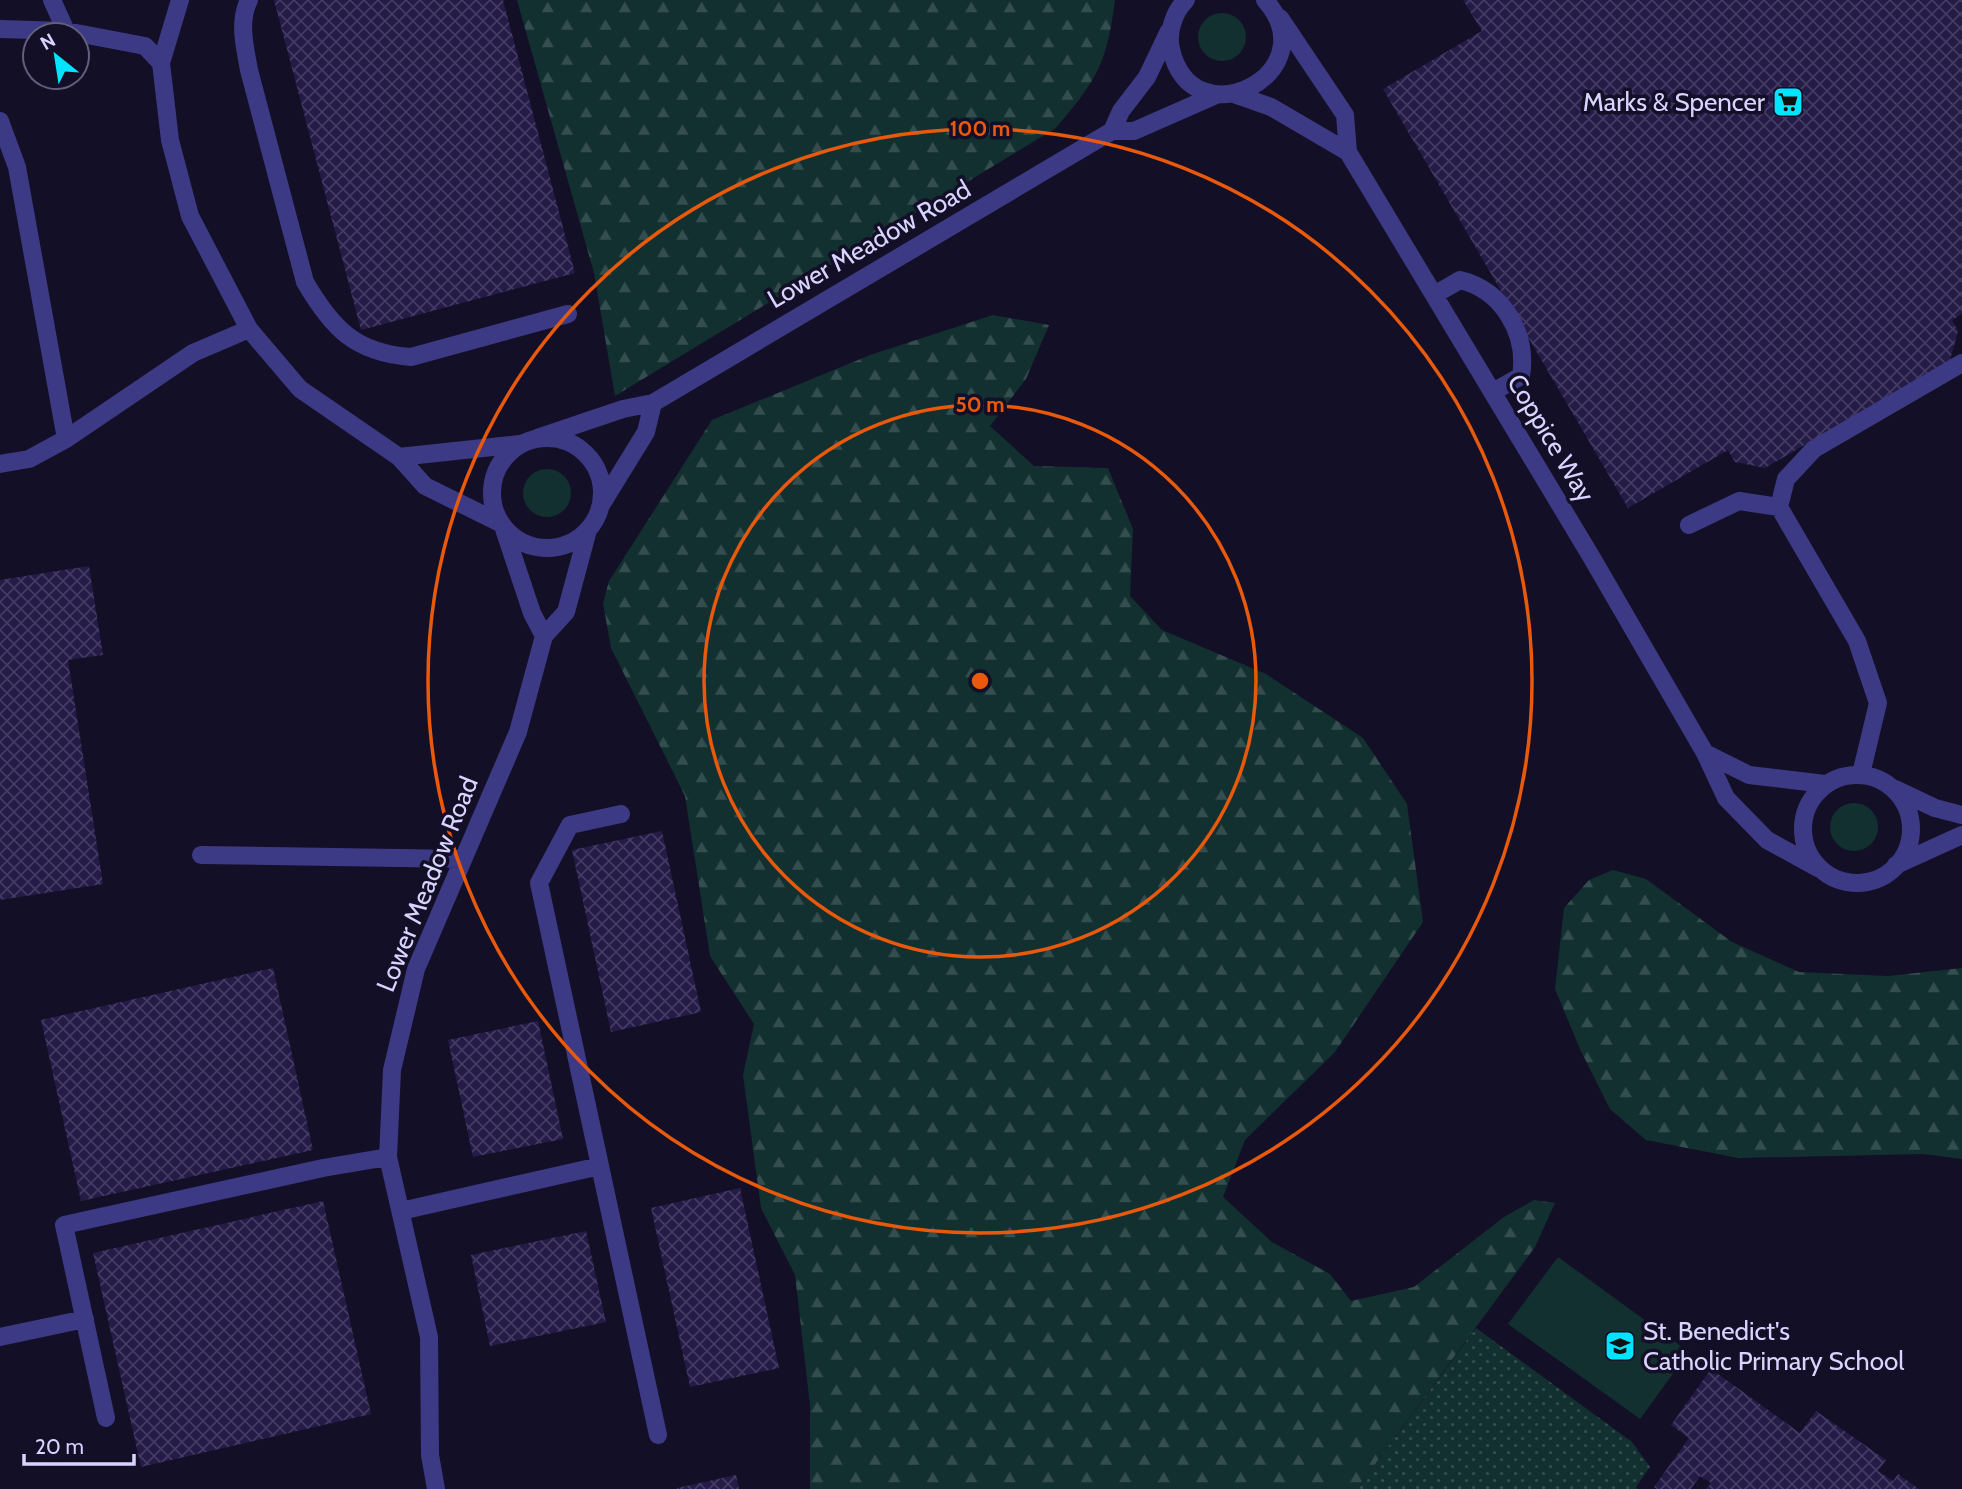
<svg xmlns="http://www.w3.org/2000/svg" width="1962" height="1489" font-family="Cabin,sans-serif">
  <style>
    .grass { fill: #12302f }
    .forest { fill: url(#forest-firs) }
    .park { fill: url(#park-dots) }
    .building { fill: url(#building-cross-hatch) }
    .lines { fill: none; stroke-linecap: round; stroke-linejoin: round }
    .minor { stroke: #3d3a85; stroke-width: 18 }
    .ring { fill: none; stroke: #e8590c; stroke-width: 3.5 }
    .labels { text-anchor: middle; dominant-baseline: central; stroke-width: 7; stroke-linejoin: round; paint-order: stroke }
    .poi-label { font-size: 26px; fill: #d9d4ff; stroke: #130f26; text-anchor: end }
    .street-label { font-size: 26px; fill: #d9d4ff; stroke: #130f26 }
    .centre { fill: #e8590c; stroke: #130f26; stroke-width: 3.5 }
    .ring-label { font-size: 21px; text-anchor: middle; font-weight: bold; fill: #e8590c; stroke: #130f26; stroke-width: 7; stroke-linejoin: round; paint-order: stroke }
  </style>
  <defs>
    <pattern id="forest-firs" width="22" height="20" patternUnits="userSpaceOnUse" patternTransform="scale(1.75)"><rect width="22" height="20" fill="#12302f"/><path d="M5 1l3.5 6h-7zM16 11l3.5 6h-7z" fill="#344d4e"/></pattern>
    <pattern id="park-dots" width="8" height="8" patternUnits="userSpaceOnUse" patternTransform="scale(1.75)"><rect width="8" height="8" fill="#12302f"/><path d="M2 2h.1M6 6h.1" fill="none" stroke="#344d4e" stroke-width="1.8" stroke-linecap="round"/></pattern>
    <pattern id="building-cross-hatch" width="8" height="8" patternUnits="userSpaceOnUse" patternTransform="scale(1.75)"><rect width="8" height="8" fill="#241b47"/><path d="M0 0l8 8M0 8l8-8" fill="none" stroke="#433b63"/></pattern>
  </defs>
  <rect width="100%" height="100%" fill="#130f26"/>
  <path class="grass" d="M1198 37a24 24 0 1 1 48 0a24 24 0 1 1-48 0Z
    M523 493a24 24 0 1 1 48 0a24 24 0 1 1-48 0Z
    M1830 827a24 24 0 1 1 48 0a24 24 0 1 1-48 0Z
    M1558 1257 1689 1352 1640 1419 1508 1324Z"/>
  <path class="forest" d="M517 0H1115C1107 63 1097 80 1056 128L615 396 594 273Z
    M993 315 1049 325 1026 379 990 426 1034 466 1108 468 1133 529 1130 596 1162 630 1266 674 1363 738 1407 804 1423 922 1335 1052 1245 1140 1223 1197 1272 1242 1330 1274 1351 1301 1414 1287 1504 1217 1534 1200 1555 1203 1535 1247 1357 1489H810V1405L795 1275 761 1208 743 1075 754 1024 710 956 685 796 611 648 603 603 609 581 712 420 870 355Z
    M1613 870 1646 879 1732 942 1799 972 1888 976 1962 968V1159L1923 1154 1738 1158 1646 1140 1610 1109 1580 1049 1555 989 1564 908 1589 880Z"/>
  <path class="park" d="M1476 1328 1632 1442 1650 1467 1636 1487 1637 1489H1357Z"/>
  <path class="building" d="M274 0H503L575 273 361 330Z
    M1463 0H1962V314L1952 320 1958 331 1950 360 1765 468 1735 462 1728 450 1628 508 1383 89 1482 31Z
    M89 566 103 655 68 660 103 884 0 900V580Z
    M662 831 701 1012 611 1032 572 850Z
    M273 968 313 1150 81 1201 41 1020Z
    M538 1021 563 1139 473 1157 448 1040Z
    M740 1188 779 1368 690 1387 651 1208Z
    M323 1201 371 1414 141 1467 93 1253Z
    M586 1231 606 1322 490 1346 471 1255Z
    M1711 1369 1800 1433 1816 1411 1886 1460 1878 1471 1893 1481 1898 1474 1919 1489H1706L1711 1483 1700 1476 1691 1489H1657L1654 1487 1689 1438 1671 1425Z
    M736 1475 739 1489H677V1488Z"/>
  <g class="lines">
    <path class="minor" d="M52 0 66 31
      M180 0 161 63 170 140 190 216 249 329 300 389 399 457 425 486 500 523
      M249 0C238 22 245 47 249 70L305 282C332 328 355 353 411 357L568 314
      M1186 0C1174 12 1167 32 1171 49 1192 143 1330 73 1265 0
      M1280 18 1345 115 1348 152
      M0 29 66 31 145 46 161 63
      M1234 94 1271 107 1348 152 1592 558 1705 753 1726 798 1767 840 1818 868
      M0 121 17 167 66 439 193 353 249 329
      M1112 131 1121 111 1147 77 1169 31
      M1434 295 1460 280C1502 290 1528 333 1521 376L1493 392
      M492 493a55 55 0 1 1 110 0a55 55 0 1 1-110 0Z
      M537 438 623 409 653 403 1112 131H1134L1216 95
      M399 457 520 444
      M0 464 29 459 66 439
      M601 505 646 432 653 403
      M1689 525 1739 501 1779 507
      M504 529 532 613 544 636
      M1705 753 1749 775 1825 784
      M1861 774 1878 703 1857 641 1779 507 1786 479 1814 449 1962 363
      M1803 829a54 54 0 1 1 108 0a54 54 0 1 1-108 0Z
      M1895 789 1935 808 1962 815
      M621 814 570 825 539 883 658 1435
      M201 855 463 859
      M1896 865 1962 835
      M401 1211 600 1166
      M0 1337 85 1319
      M106 1418 64 1225 323 1168 388 1157
      M436 1489 430 1455 429 1337 388 1157 392 1070 416 969 518 732 544 636 566 612 588 530"/>
  </g>
  <g class="ring">
    <circle cx="980" cy="681" r="276"/>
    <circle cx="980" cy="681" r="552"/>
  </g>
  <defs>
    <g id="supermarket-square" transform="scale(1.575)"><rect x="-9" y="-9" width="18" height="18" rx="4" fill="#00e5ff" stroke="#130f26"/><path d="M-6-5.5h2.5l.6 2H6L4.5 2H-2.5L-4.4-4H-6ZM-1.5 3.2a1.3 1.3 0 1 0 .1 0ZM3 3.2a1.3 1.3 0 1 0 .1 0Z" fill="#111"/></g>
    <g id="school-square" transform="scale(1.575)"><rect x="-9" y="-9" width="18" height="18" rx="4" fill="#00e5ff" stroke="#130f26"/><path d="M0-5L7-2L0 1L-7-2ZM-4 1L0 2.5L4 1V4Q0 6-4 4Z" fill="#111"/></g>
  </defs>
  <g fill-rule="evenodd">
    <use href="#supermarket-square" x="1788" y="102"/>
    <use href="#school-square" x="1620" y="1346"/>
  </g>
  <g class="labels">
    <g class="poi-label">
      <text x="1765" y="102">Marks &amp; Spencer</text>
      <text x="1643" y="1331" text-anchor="start">St. Benedict's<tspan x="1643" dy="30">Catholic Primary School</tspan></text>
    </g>
    <g class="street-label">
      <text transform="translate(869 244) rotate(-30)">Lower Meadow Road</text>
      <text transform="translate(1551 438) rotate(59)">Coppice Way</text>
      <text transform="translate(427 884) rotate(-68)">Lower Meadow Road</text>
    </g>
  </g>
  <circle cx="980" cy="681" r="10" class="centre"/>
  <g class="ring-label">
    <text x="980" y="136">100 m</text>
    <text x="980" y="412">50 m</text>
  </g>
  <g transform="translate(56 56) rotate(330)"><circle r="33" fill="#130f26" stroke="#625e7d" stroke-width="2"/>
  <path d="M0-5L12 26L0 18L-12 26Z" fill="#00e5ff"/>
  <text y="-10" font-size="19" font-weight="bold" text-anchor="middle" fill="#d9d4ff">N</text>
  </g>
  <path d="M24 1454v10h110v-10" fill="none" stroke="#d9d4ff" stroke-width="3.5"/>
  <text x="35" y="1454" font-size="21" fill="#d9d4ff" stroke="#130f26" stroke-width="5" paint-order="stroke">20 m</text>
</svg>
